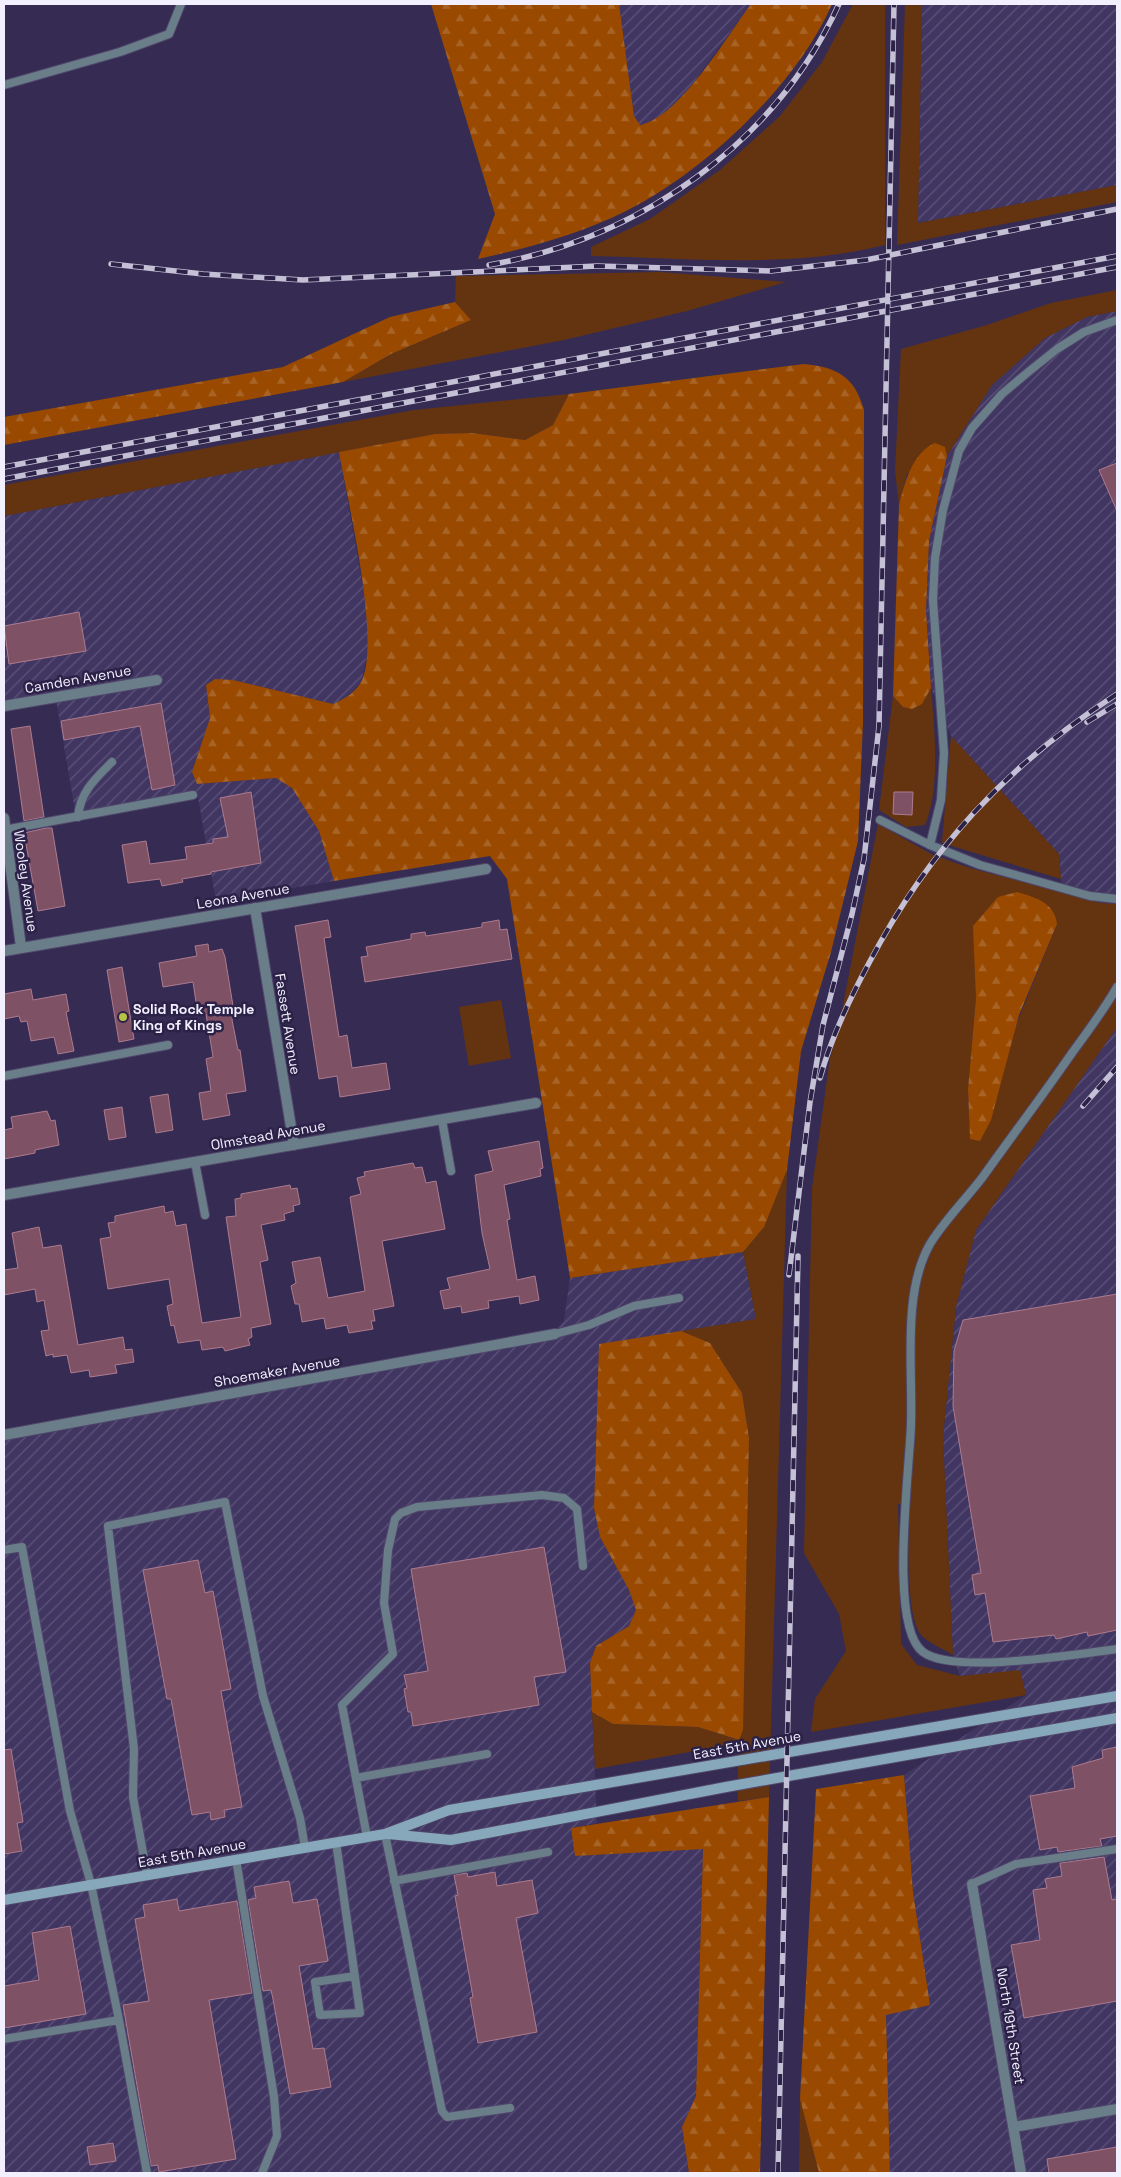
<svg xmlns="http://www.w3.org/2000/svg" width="1121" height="2177" font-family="'Space Grotesk',sans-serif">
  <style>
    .industrial { fill: url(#industrial-furrows) }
    .green { fill: #643411; fill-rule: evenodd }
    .forest { fill: url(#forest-firs) }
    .building { fill: #7f5164; stroke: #ad7b8f }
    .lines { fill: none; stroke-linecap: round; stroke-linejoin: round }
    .lane-casing { stroke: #50476b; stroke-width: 10 }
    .street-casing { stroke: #50476b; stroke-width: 12 }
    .secondary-casing { stroke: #50476b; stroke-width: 12 }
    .lane { stroke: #6a7e8a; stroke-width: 8 }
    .street { stroke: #6a7e8a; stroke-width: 10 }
    .secondary { stroke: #87a8bb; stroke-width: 10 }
    .rail-casing { stroke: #c4c0d5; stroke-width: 5.5 }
    .rail { stroke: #2c2248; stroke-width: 4; stroke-dasharray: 11; stroke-linecap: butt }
    .poi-dot { fill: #b8c147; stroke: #2c2248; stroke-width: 2 }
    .labels { text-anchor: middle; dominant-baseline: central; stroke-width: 5; stroke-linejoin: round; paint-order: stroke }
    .street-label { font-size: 14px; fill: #f2f0ff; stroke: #2c2248 }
    .poi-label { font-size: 14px; font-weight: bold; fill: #f2f0ff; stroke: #2c2248; text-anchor: start }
  </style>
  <defs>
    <pattern id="industrial-furrows" width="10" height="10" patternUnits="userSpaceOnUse" patternTransform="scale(1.25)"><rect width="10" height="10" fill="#413662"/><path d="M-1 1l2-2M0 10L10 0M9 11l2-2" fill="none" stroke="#5d537a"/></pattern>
    <pattern id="forest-firs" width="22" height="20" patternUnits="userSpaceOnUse" patternTransform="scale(1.25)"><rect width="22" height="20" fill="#994a00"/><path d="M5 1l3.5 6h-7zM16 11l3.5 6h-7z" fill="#a86426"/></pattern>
  </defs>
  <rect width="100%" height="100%" fill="#362c53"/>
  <path class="industrial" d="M619 4H751L680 101 650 123 640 125 634 116Z
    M922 4H1117V185L918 223Z
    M1117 311V904L1101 903 1062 893 1059 854 951 736 931 688 926 611 929 541 947 456 992 385 1045 338 1087 317Z
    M339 452 368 615V651L361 683 344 699 333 704 233 680 206 685 210 718 192 772 197 784 276 778 292 788 319 831 334 881 216 901 198 797 76 816 55 694 4 703V516Z
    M1117 1027V2173H890L886 2014 930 2005 913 1892 904 1775 1026 1695 1020 1671 960 1676 953 1655 943 1437 956 1307 976 1230Z
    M743 1252 756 1319 599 1345 594 1508 600 1537 629 1590 636 1610 629 1626 596 1646 590 1663 597 1823 571 1828 575 1856 703 1848 696 2096 682 2127 689 2173H4V1431L547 1339 564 1321 570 1278Z"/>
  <path class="green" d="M853 4H885V245C789 269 689 258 591 256V247L650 219 720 170 780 116 822 62Z
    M905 4H922L918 223 1117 185V202L897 245Z
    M660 272 786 282 687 311 564 340 343 382 391 354 471 320 455 302 456 276Z
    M1117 290V311L1087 317 1045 338 992 385 947 456 945 447 907 474 899 505 895 471 901 349 987 325 1051 303Z
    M569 394 553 425 525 440 472 433 435 434 4 516V485L414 410Z
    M931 688C934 729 941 787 925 825L906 827 879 810 893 696 903 707 922 704Z
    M951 736 1059 854 1061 879 942 843Z
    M878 824 933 855 970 868 1101 903 1117 904V1027L976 1230 956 1307 943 1437 953 1655C944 1649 931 1644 923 1637 904 1620 909 1531 909 1505L898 1504 901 1644 917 1665 960 1676 1020 1670 1026 1695 811 1732 815 1699 846 1651 839 1614 804 1553 812 1188 830 1058 839 1026ZM1057 924 970 1139 968 1089 976 998Z
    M501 1000 511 1058 469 1066 459 1007Z
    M787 1170 769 1797 738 1801V1740L734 1744 595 1769 592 1712 613 1724 698 1727 738 1740 749 1438 742 1393 710 1343 681 1331 756 1319 743 1252 764 1226Z
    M800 2099 819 2173H799Z"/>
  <path class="forest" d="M431 4H619L634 116 640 125C679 118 727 36 751 4H832C797 85 704 172 626 211 580 234 528 248 478 259L495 214Z
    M455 302 471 320 391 354 343 382 4 445V417L283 367 390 317Z
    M804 364C837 367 855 377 864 410L863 722 858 841 831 952 801 1051 787 1170 764 1227 743 1252 570 1278 507 879 490 856 334 881 319 831 292 788 276 778 197 784 192 772 210 718 206 685 215 679 233 680 333 704C343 700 354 693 360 684 383 647 347 499 339 452L435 434 472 433 525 440 553 425 569 394Z
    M935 443 945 447 947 456 929 541 926 611 931 688 922 704 912 709 903 707 893 696 899 505C905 482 912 453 935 443Z
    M1017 892C1035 897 1055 903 1057 924L1019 1015 991 1120 980 1141 970 1139 968 1089 976 998 973 926 998 897Z
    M681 1331 710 1343 742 1393 749 1438 743 1730 739 1740 698 1727 613 1724 592 1712 590 1663 596 1646 629 1626 636 1610 629 1590 600 1537 594 1508 599 1344Z
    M904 1775 913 1892 930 2005 886 2015 890 2173H819L800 2099 816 1789Z
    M769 1797 760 2173H689L682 2127 696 2096 703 1849 575 1856 571 1828Z"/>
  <path class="building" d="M1117 463V511L1099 470Z
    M79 612 86 651 9 664 4 626Z
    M161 703 175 785 152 790 140 726 64 740 61 721Z
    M30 726 44 817 24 821 11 729Z
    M251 792 261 863 211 872V874L182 879 183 882 162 886 160 879 128 883 122 845 146 841 150 864 187 859 185 847 213 843V839L228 837 220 798Z
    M894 792H913L912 815 893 814Z
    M46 828H52L65 906 38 911 24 833Z
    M328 920 331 937 324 938 339 1037 347 1035 352 1068 386 1063 390 1089 340 1097 337 1076 319 1079 295 926Z
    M499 920 500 930 507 929 512 959 365 982 361 957 368 956 366 947 411 939V934L425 932 426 936 482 927V923Z
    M208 944 209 952 222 949 225 957 234 1012 232 1020 238 1050H240L246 1091 226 1094 230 1115 203 1120 199 1093 211 1091 206 1059 213 1057 206 1014 198 1015 193 982 163 987 159 963 197 956 195 946Z
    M122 967 134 1039 119 1042 107 970Z
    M31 989 33 1000 66 994 69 1011 66 1012 74 1051 58 1054 54 1037 31 1041 27 1021 21 1022 19 1016 4 1019V994Z
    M168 1094 173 1130 156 1133 150 1097Z
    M122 1107 126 1137 109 1140 104 1110Z
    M47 1111 51 1121 55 1120 59 1145 35 1150V1153L4 1159V1130L13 1128 11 1117Z
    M539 1141 543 1168 540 1169 541 1176 504 1185 510 1219 507 1220 517 1280 535 1276 539 1300 520 1304 519 1296 488 1301 489 1308 462 1313 461 1306 444 1309 440 1291 450 1289 447 1278 490 1269 482 1233 475 1175 493 1171 488 1151Z
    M413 1163 415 1168 422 1167 426 1183 436 1181 445 1229 382 1241 394 1306 373 1310 375 1321H371L373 1329 349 1333 347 1325 326 1329 324 1318 302 1322 299 1304H295L291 1286 296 1283 292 1262 320 1257 328 1298 365 1291 350 1197 361 1194 357 1178 365 1176 364 1172Z
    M290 1185 291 1189 297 1188 300 1204 293 1206 294 1211 284 1214 285 1220 261 1225 268 1260 260 1262 271 1324 251 1328 252 1337 248 1339 250 1345 225 1351 223 1347 202 1350 200 1340 178 1343 174 1325 171 1326 167 1306 173 1304 169 1279 108 1289 100 1239 111 1237 108 1223 115 1222V1216L164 1206 165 1213 173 1211 176 1226 186 1224 202 1323 241 1317 226 1217 236 1216 235 1199 241 1198V1194Z
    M39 1227 43 1248 61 1245 78 1345 123 1337 125 1350 132 1349 134 1362 115 1365 117 1373 90 1377 89 1370 71 1373 67 1355 53 1357V1354L46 1356 41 1331 49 1330 44 1300 37 1302 35 1289 4 1295V1270L18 1268 12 1233Z
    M1117 1294V1630L1088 1636 1087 1632 1056 1639 1054 1635 993 1642 985 1593 975 1595 972 1575 981 1573 953 1406 954 1351 963 1320Z
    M544 1547 566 1672 534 1677 539 1705 413 1726 411 1712H408L404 1689 407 1688 404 1675 428 1671 411 1569Z
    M198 1560 205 1593 213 1591 231 1689 221 1691 242 1807 224 1810 225 1817 211 1820 210 1812 192 1815 171 1699H167L143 1570Z
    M1117 1747V1836L1100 1839 1102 1846 1058 1852 1057 1847 1040 1850 1030 1796 1075 1788 1072 1767 1103 1758 1102 1750Z
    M11 1749 23 1822 17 1823 22 1851 4 1854V1750Z
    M1104 1857 1112 1900 1117 1899V2001L1024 2018 1011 1945 1040 1940 1033 1890 1047 1888 1045 1879 1062 1876 1060 1863Z
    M495 1872 497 1886 532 1880 538 1913 516 1918 537 2032 478 2043 470 1998 473 1997 455 1896 458 1895 454 1875 467 1873 468 1877Z
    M289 1881 293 1903 317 1899 328 1961 299 1966 313 2049 324 2048 331 2087 290 2094 273 1999 271 1990 263 1991 248 1900 256 1898 254 1887Z
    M177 1899 179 1911 237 1901 252 1993 209 2000 236 2159 159 2172 158 2165 151 2166 123 2005 149 2001 135 1919 145 1917 143 1905Z
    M70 1926 86 2014 4 2028V1986L39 1980 32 1933Z
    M113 2143 116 2161 90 2165 87 2147Z
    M1117 2147V2173H1049L1047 2159Z"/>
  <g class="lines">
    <g class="lane-casing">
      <path id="lane" d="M4 85 120 52 169 34 181 4
        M78 817C80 792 95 779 112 762
        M880 820 930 845 980 865 1090 896 1117 899
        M4 830 193 795
        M930 845 941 800 944 753 933 600 935 558 943 510 959 451 972 428 1002 394 1027 373 1057 349 1084 332 1117 320
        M1117 987C1104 1010 1088 1031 1072 1053 1043 1095 1012 1136 982 1178 965 1200 944 1221 930 1244 902 1293 913 1369 911 1424 910 1467 888 1627 923 1652 954 1675 1077 1654 1117 1649
        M4 1076 168 1045
        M442 1120 451 1171
        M195 1162 205 1215
        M555 1334 589 1325 634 1306 679 1298
        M4 1550 22 1547 70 1811 91 1884 119 2020 4 2039
        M356 1778 487 1754
        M385 1834 442 2111 447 2117 510 2108
        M367 1837 342 1705 393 1654 384 1603 388 1550 395 1519 401 1513 417 1507 542 1495 564 1498 577 1509 583 1566
        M336 1842 360 2013 320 2015 315 1982 355 1976
        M236 1859 274 2097 277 2136 262 2173
        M147 1875 133 1797 134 1749 108 1526 225 1502 263 1696 300 1818 305 1848
        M394 1881 548 1852
        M972 1884 1016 1864 1117 1849
        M119 2020 147 2173"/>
    </g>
    <g class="street-casing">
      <path id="street" d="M4 706 157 680
        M4 818 21 947
        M255 908 294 1145
        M4 951 486 869
        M4 1195 536 1103
        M4 1435 555 1334
        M972 1884 1021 2173
        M1014 2127 1117 2109"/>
    </g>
    <g class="secondary-casing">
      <path id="secondary" d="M388 1834 451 1840 726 1787 1117 1718
        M4 1900 385 1834 449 1810 1117 1696"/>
    </g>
    <use href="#lane" class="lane"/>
    <use href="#street" class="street"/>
    <use href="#secondary" class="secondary"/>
    <g class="rail-casing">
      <path id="rail" d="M111 264 203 274 303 280 597 266 771 271 866 260 1117 209
        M489 265C639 239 775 144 839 4
        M4 467 1117 256
        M4 479 1117 267
        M1087 722 1117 704
        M820 1078C831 1038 849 1000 869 963 929 849 1008 764 1117 694
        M1083 1106 1117 1067
        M789 1275 810 1102 823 1025 852 914 864 859 879 726 894 4
        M778 2173 798 1256"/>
    </g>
    <use href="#rail" class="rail"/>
  </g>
  <circle class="poi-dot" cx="123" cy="1017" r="5"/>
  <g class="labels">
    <g class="street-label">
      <text transform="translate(78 679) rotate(-10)">Camden Avenue</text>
      <text transform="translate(26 881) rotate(82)">Wooley Avenue</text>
      <text transform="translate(243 896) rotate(-10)">Leona Avenue</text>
      <text transform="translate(288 1024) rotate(81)">Fassett Avenue</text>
      <text transform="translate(268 1135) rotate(-10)">Olmstead Avenue</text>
      <text transform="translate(277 1371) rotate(-10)">Shoemaker Avenue</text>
      <text transform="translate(747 1745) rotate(-10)">East 5th Avenue</text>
      <text transform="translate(192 1853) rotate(-10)">East 5th Avenue</text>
      <text transform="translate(1011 2026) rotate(81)">North 19th Street</text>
    </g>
    <g class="poi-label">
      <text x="133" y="1009">Solid Rock Temple<tspan x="133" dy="16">King of Kings</tspan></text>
    </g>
  </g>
  <rect width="1121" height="2177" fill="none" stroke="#f2f0ff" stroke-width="10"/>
</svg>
